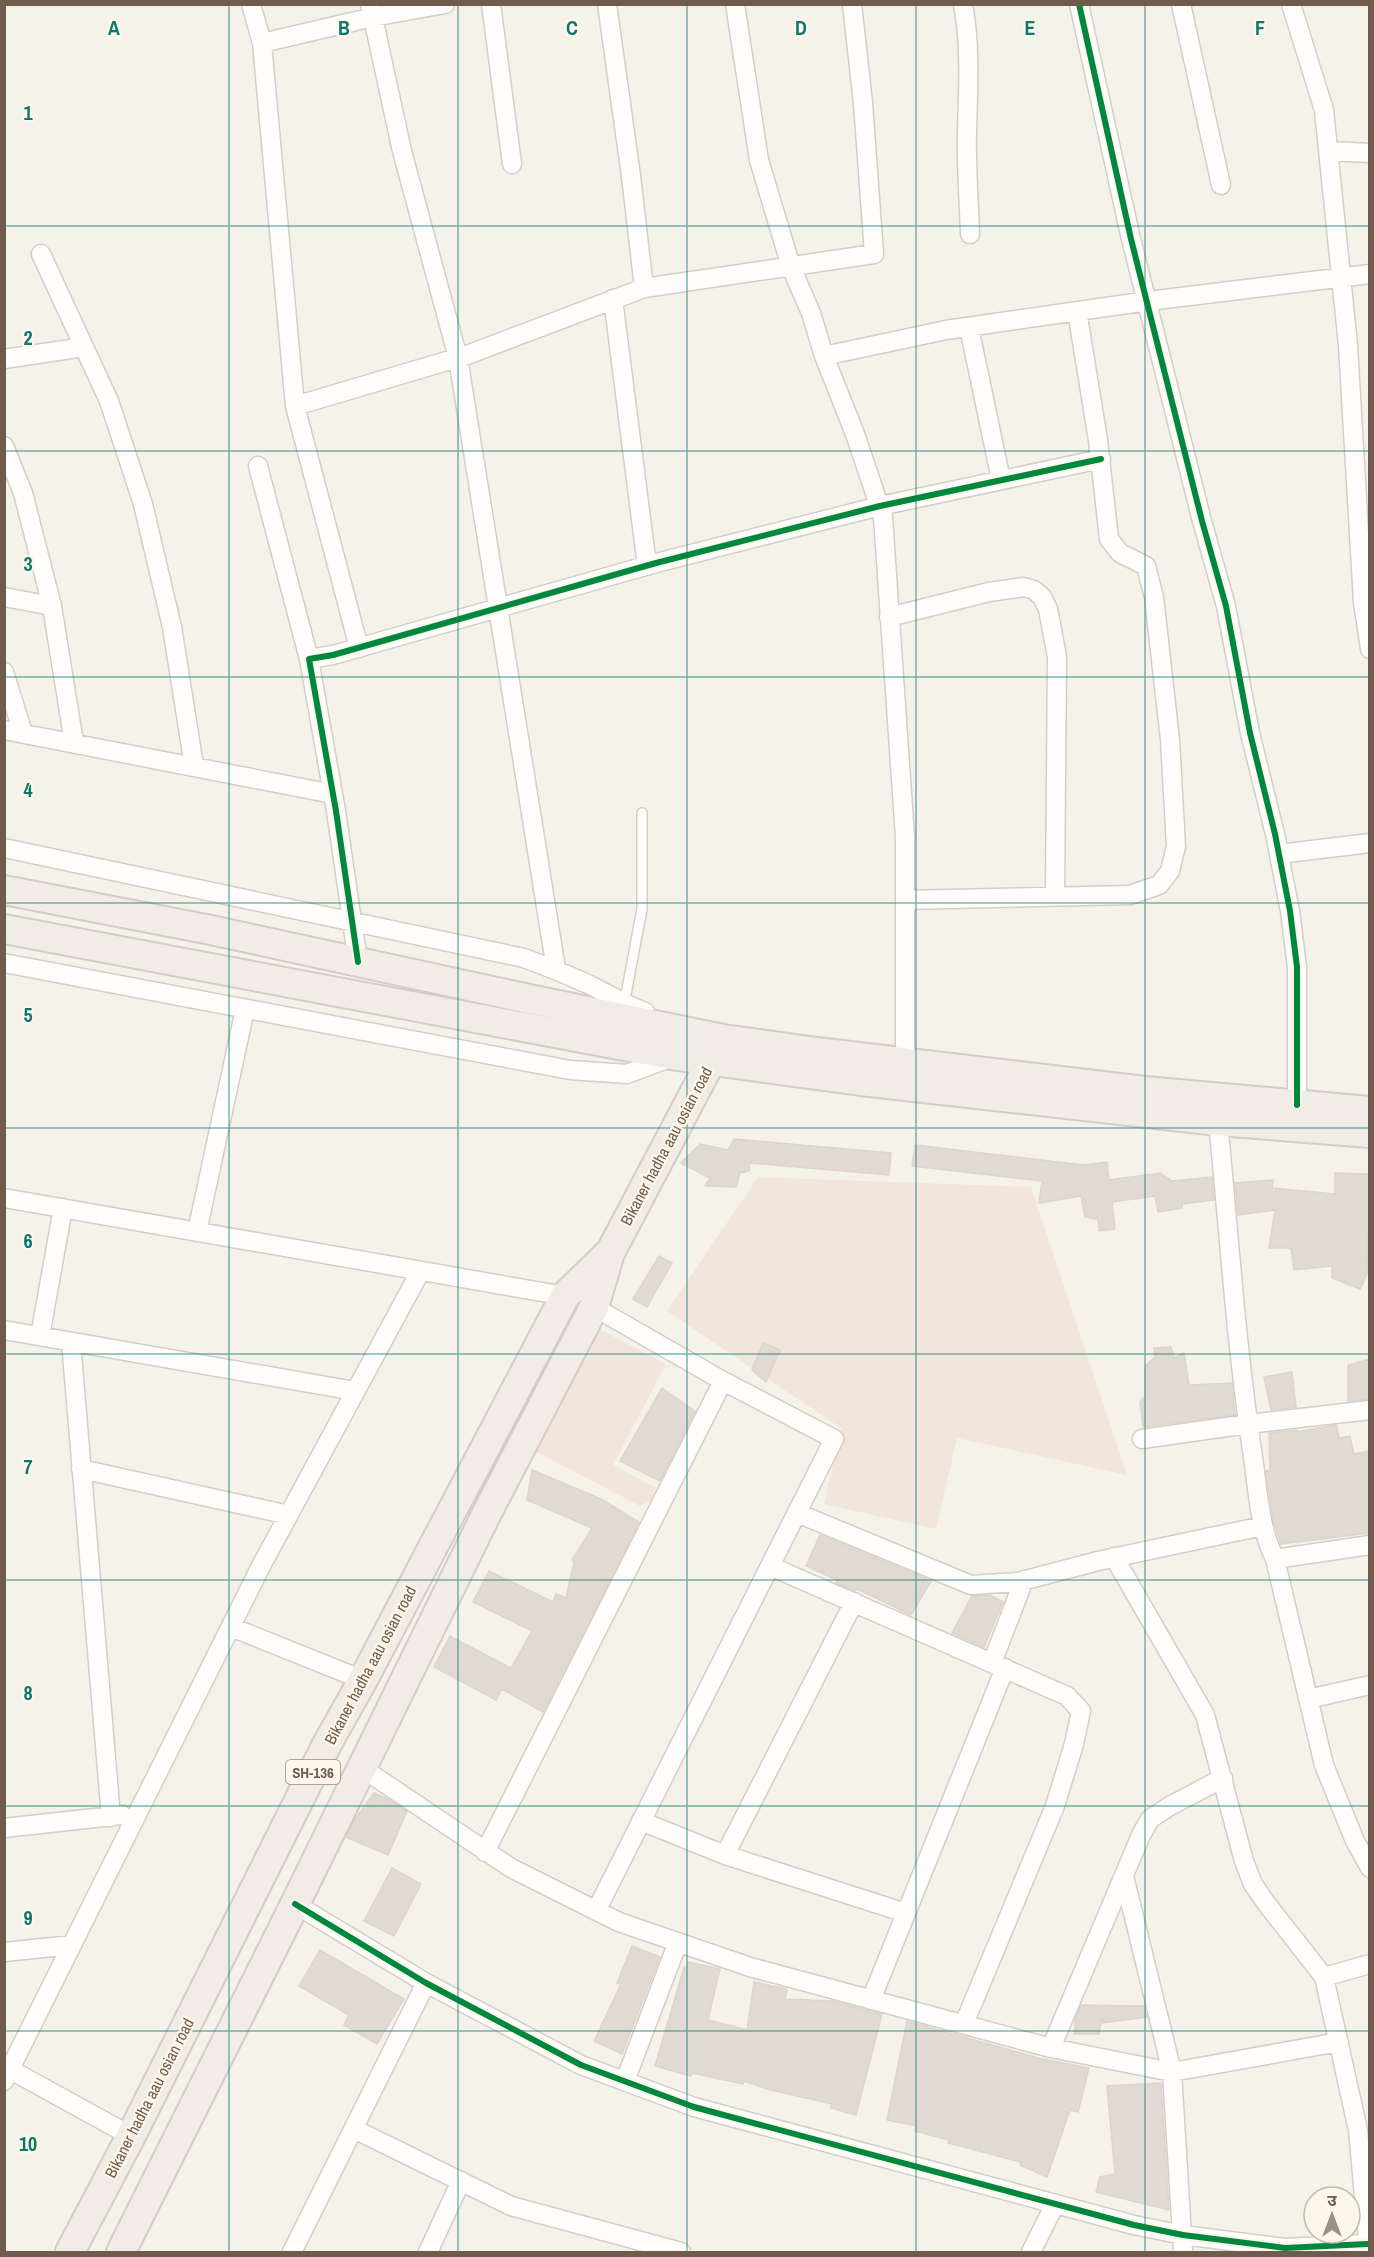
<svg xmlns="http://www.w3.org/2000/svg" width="1374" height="2257" font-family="'Archivo Narrow','Noto Sans Devanagari',sans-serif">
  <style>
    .commercial { fill: #f2e5db }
    .building { fill: #e1dad2; stroke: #ddd5cc; stroke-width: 1.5 }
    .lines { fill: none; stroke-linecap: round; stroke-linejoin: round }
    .lane-casing { stroke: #d4cec6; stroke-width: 12 }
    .street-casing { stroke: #d4cec6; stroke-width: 21 }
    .primary-casing { stroke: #d3cdc7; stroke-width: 32 }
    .lane { stroke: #fefdfc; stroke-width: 9 }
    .street { stroke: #fefdfc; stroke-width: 18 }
    .primary { stroke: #f1ede6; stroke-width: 28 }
    .cycleway-casing { stroke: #fdf7eb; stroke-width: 10 }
    .cycleway { stroke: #00873e; stroke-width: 6 }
    .grid { fill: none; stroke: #0f766e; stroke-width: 1.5; stroke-opacity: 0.55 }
    .labels { text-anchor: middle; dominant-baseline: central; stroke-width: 4.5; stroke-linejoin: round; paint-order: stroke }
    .shield { fill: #fdf7eb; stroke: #9a8a7c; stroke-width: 1.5 }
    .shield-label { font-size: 15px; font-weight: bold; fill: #705c4d }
    .street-label { font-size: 16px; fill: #705c4d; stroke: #fdf7eb }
    .grid-label { font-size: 20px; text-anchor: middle; font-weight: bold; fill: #0f766e; stroke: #fdf7eb; stroke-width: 4.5; stroke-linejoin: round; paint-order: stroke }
  </style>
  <rect width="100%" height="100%" fill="#f5f2ea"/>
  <path class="commercial" d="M758 1177 1031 1187 1127 1475 957 1438 936 1529 824 1504 841 1428 667 1311Z
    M597 1328 666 1364 613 1465 666 1493 640 1506 533 1450Z"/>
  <path class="building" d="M734 1139 891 1153 889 1175 750 1163 749 1171 740 1173 736 1187 705 1186 710 1178 681 1163 700 1144 728 1150Z
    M915 1145 1083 1165 1107 1162 1109 1180 1160 1173 1172 1181 1212 1177 1214 1200 1182 1204V1208L1158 1212 1155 1196 1112 1202 1115 1229 1099 1231 1098 1219 1085 1217 1081 1196 1039 1203 1042 1181 912 1166Z
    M1335 1173 1370 1174 1367 1274 1360 1289 1332 1278V1266L1294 1270 1291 1248H1269L1275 1210 1238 1215 1235 1183 1273 1180 1272 1188 1335 1194Z
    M659 1256 672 1263 647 1307 633 1299Z
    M763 1343 780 1350 766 1382 752 1370Z
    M1171 1347 1174 1358 1184 1353 1189 1385 1232 1383 1235 1415 1143 1427 1140 1402 1145 1396V1366L1155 1357 1154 1348Z
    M1370 1359V1399L1348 1401V1365Z
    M1292 1372 1296 1407 1271 1410 1264 1377Z
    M662 1388 695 1411 660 1481 620 1461Z
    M1336 1425 1339 1438 1350 1436 1354 1454 1370 1451V1533L1281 1544 1273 1519 1266 1471 1270 1470 1269 1433 1297 1430V1432Z
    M532 1470 601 1499 639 1522 543 1712 502 1689 496 1700 434 1667 450 1636 511 1668 532 1631 473 1602 489 1571 553 1602 556 1594 566 1598 574 1562 572 1560 592 1528 527 1500Z
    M820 1535 931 1581 911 1615 857 1589 855 1591 836 1583 837 1580 806 1566Z
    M990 1595 1003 1602 984 1647 952 1633 972 1596Z
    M374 1793 390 1800 407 1811 388 1855 346 1837 355 1819Z
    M392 1868 421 1884 394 1936 364 1921Z
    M632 1946 660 1957 622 2054 594 2041 621 1984 617 1983Z
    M320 1950 404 1999 377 2044 344 2025 349 2015 299 1986Z
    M688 1962 720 1969 708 2020 747 2030 754 1982 787 1989 785 1999 832 2001 882 2014 856 2115 831 2108 832 2104 767 2089 744 2081 743 2084 692 2073 691 2076 655 2066 684 1967 686 1968Z
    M1081 2005 1144 2006 1147 2017 1103 2023 1102 2017 1099 2034H1074L1076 2017Z
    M907 2021 1038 2058 1089 2068 1078 2112 1070 2110 1047 2177 1020 2165 1021 2162 948 2143 949 2140 915 2131 917 2126 887 2120Z
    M1161 2083 1169 2210 1096 2192 1100 2177 1115 2174 1107 2086Z"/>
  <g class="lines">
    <g class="lane-casing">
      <path id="lane" d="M624 1005 642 909V813"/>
    </g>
    <g class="street-casing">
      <path id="street" d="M251 4 262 43 295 406
        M370 4 402 151 458 358 556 969
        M491 4 512 164
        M607 4 631 176 644 288
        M735 4 759 160 791 267 811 313 824 356 855 434 883 517 905 837V1062
        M963 4C971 48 968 89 967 133 966 166 969 200 970 234
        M1079 4 1131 239 1202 521 1226 606 1250 733 1275 834 1290 911 1297 967V1105
        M1181 4 1221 185
        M1291 4 1324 110 1348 345 1363 602 1370 649
        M262 43 373 17 445 4
        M1328 151 1370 153
        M41 254 109 401 143 504 172 627 194 766
        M613 299 647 566
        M969 327 1001 480
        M824 356 946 330 1148 301 1370 274
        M4 359 84 347
        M4 446 23 493 52 606 74 743
        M258 466 309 659
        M4 597 52 606
        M889 617 989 592 1024 587 1034 590 1042 597 1048 609 1057 657 1055 896
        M359 648 295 406 467 355 644 288 874 254 863 103 852 4
        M4 672 23 733
        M4 730 333 794
        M4 848 524 958C548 967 571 976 594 987 612 996 626 1005 645 1012
        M1279 854 1370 843
        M905 900 1130 895 1159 885 1170 871 1176 846 1170 740 1154 597 1146 566 1120 553 1109 539 1098 440 1077 311
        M358 962 336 811 309 659 333 655 656 563 880 506 1101 459
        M4 963 570 1070 627 1074 672 1057
        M1218 1121C1229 1233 1236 1346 1253 1457 1258 1490 1259 1528 1275 1559L1324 1765 1355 1841 1370 1868
        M4 1198 565 1296
        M197 1232 245 1009
        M594 1307 723 1381 834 1439 596 1911
        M4 1330 355 1391
        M40 1336 63 1208
        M71 1342 111 1817
        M1142 1439 1248 1424 1370 1410
        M81 1469 289 1515
        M797 1513 971 1585 1018 1582 1098 1561 1263 1526
        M1114 1557 1205 1715 1244 1861 1253 1884 1266 1903 1324 1977 1358 2130 1369 2252
        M1275 1559 1370 1545
        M770 1566 1067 1696 1081 1711 1074 1744 1055 1806 964 2024
        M231 1627 363 1680
        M992 1663 1024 1580
        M1308 1699 1370 1685
        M362 1768 511 1868 619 1922 750 1967 1051 2048 1172 2072 1339 2042
        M641 1821 725 1855 906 1913
        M4 1828 122 1815
        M485 1852 723 1381
        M725 1855 854 1602
        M1124 1876 1172 2072 1183 2252
        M295 1904 426 1983 581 2065 694 2107 1134 2225 1183 2235 1285 2248 1367 2244
        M4 1952 72 1945
        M1324 1977 1370 1964
        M871 2000 1005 1668
        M1051 2048 1141 1835 1150 1819 1170 1806 1223 1778
        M11 2070 131 2136
        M4 2081 261 1566 420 1272
        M625 2081 678 1942
        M354 2129 511 2206 681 2252
        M292 2252 426 1983
        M428 2252 461 2181
        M1031 2252 1055 2204"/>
    </g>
    <g class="primary-casing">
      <path id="primary" d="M4 890 211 930 529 999 723 1039 810 1051 1145 1091 1370 1111
        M4 929 677 1056 861 1081 1218 1121 1370 1133
        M70 2252 131 2136 327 1744 363 1680 565 1296 608 1254
        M121 2252 295 1904 487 1513 594 1307 610 1253 719 1046"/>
    </g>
    <use href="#lane" class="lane"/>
    <use href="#street" class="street"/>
    <use href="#primary" class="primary"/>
    <g class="cycleway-casing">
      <path id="cycleway" d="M1079 4 1131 239 1202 521 1226 606 1250 733 1275 834 1290 911 1297 967V1105
        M358 962 336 811 309 659 333 655 656 563 880 506 1101 459
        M295 1904 426 1983 581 2065 694 2107 1134 2225 1183 2235 1285 2248 1367 2244"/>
    </g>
    <use href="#cycleway" class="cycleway"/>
  </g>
  <path class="grid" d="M229 4V2252M458 4V2252M687 4V2252M916 4V2252M1145 4V2252M4 226H1370M4 451H1370M4 677H1370M4 903H1370M4 1128H1370M4 1354H1370M4 1580H1370M4 1806H1370M4 2031H1370"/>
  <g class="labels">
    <rect class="shield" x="286" y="1760" width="54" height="24" rx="4.5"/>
    <g class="shield-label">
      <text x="313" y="1772">SH-136</text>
    </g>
    <g class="street-label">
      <text transform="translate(666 1146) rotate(-62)">Bikaner hadha aau osian road</text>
      <text transform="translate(370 1665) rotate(-62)">Bikaner hadha aau osian road</text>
      <text transform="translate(149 2098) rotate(-63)">Bikaner hadha aau osian road</text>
    </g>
  </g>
  <g class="grid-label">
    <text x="114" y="35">A</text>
    <text x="344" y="35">B</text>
    <text x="572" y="35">C</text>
    <text x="801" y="35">D</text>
    <text x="1030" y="35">E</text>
    <text x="1260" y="35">F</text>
    <text x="28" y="120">1</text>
    <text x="28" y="345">2</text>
    <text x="28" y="571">3</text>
    <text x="28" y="797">4</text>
    <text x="28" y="1022">5</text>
    <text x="28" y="1248">6</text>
    <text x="28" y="1474">7</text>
    <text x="28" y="1700">8</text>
    <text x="28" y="1925">9</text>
    <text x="28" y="2151">10</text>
  </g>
  <rect width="1374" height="2257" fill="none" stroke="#705c4d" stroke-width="12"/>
  <g transform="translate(1332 2215)"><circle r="28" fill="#fdf7eb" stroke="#c5b9ac" stroke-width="1.5"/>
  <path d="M0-4.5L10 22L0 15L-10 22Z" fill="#9f9084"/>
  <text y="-9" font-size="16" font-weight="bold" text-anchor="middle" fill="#705c4d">उ</text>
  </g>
</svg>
